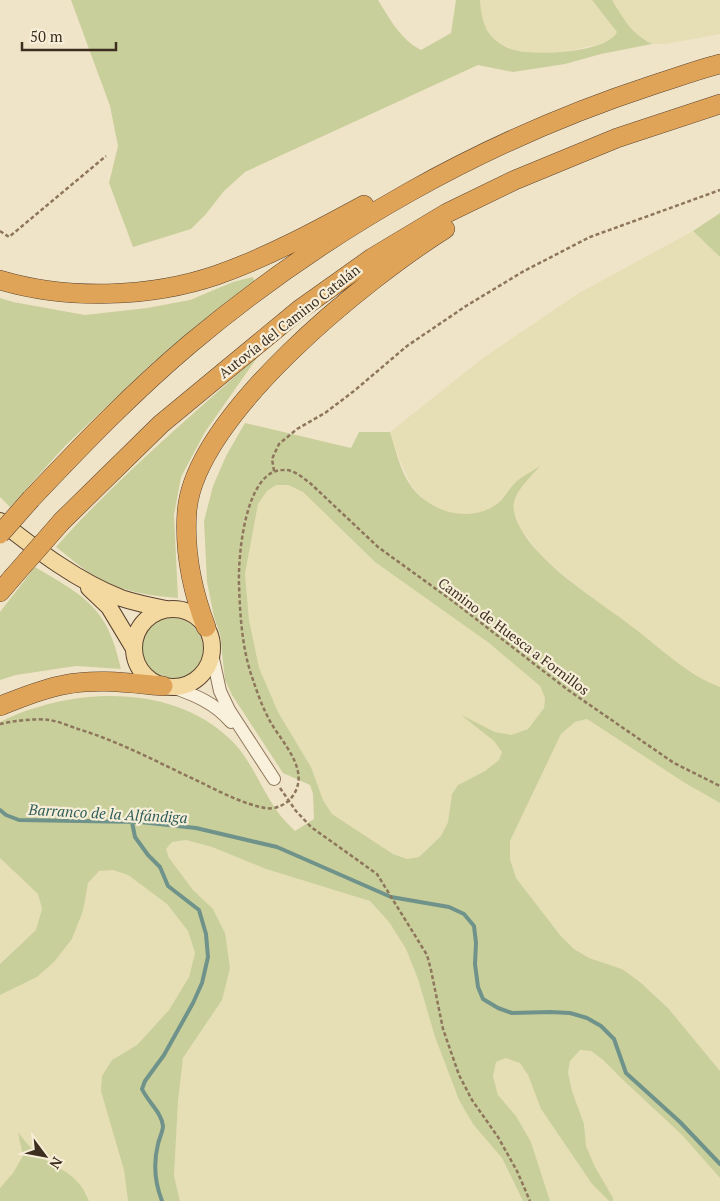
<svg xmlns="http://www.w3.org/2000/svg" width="720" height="1201" font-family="'PT Serif',serif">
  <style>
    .farmland { fill: #e6deb5 }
    .green { fill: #c9cf9b; fill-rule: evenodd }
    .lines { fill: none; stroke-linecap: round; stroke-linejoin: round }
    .stream { stroke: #6f938a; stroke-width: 4 }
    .minor-casing { stroke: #8d765c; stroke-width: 14 }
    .major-casing { stroke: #5b4430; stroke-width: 18 }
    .highway-casing { stroke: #5b4430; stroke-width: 20 }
    .path { stroke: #8d765c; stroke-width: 2.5; stroke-dasharray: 4 2.5; stroke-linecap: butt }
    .minor { stroke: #faf1dc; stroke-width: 12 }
    .major { stroke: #f3d9a0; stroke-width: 16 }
    .highway { stroke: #e0a458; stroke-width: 19 }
    .highway-bridge-casing { stroke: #5b4430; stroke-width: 20; stroke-linecap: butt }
    .highway-bridge { stroke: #e0a458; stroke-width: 19 }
    .labels { text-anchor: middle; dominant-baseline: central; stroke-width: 4.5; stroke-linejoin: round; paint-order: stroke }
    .street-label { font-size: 14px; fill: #3d2e20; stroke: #f7eed8 }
    .water-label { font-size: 15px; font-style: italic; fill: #2f5d5a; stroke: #f7eed8 }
  </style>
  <rect width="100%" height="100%" fill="#f0e4c8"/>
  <path class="farmland" d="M480 0H592L617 32 614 38 600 44 573 50 538 54 512 50 494 39 482 22Z
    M612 0H720V34L666 44H652L638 37 625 23Z
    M693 231 720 257V687L707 682 687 671 637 630 599 604 542 557 521 529 513 509 514 500 520 490 518 480 495 506 481 512 461 515 446 511 427 503 411 485 400 461 390 432 483 358 579 293Z
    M276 485H287L303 492 375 562 489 643 540 686 545 698 544 708 528 729 511 735 495 732 464 717 494 741 502 751 499 760 485 771 458 785 452 794 448 822 441 836 419 857 407 859 393 854 332 814 323 800 311 767 278 712 258 668 249 620 245 574 258 504 267 490Z
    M587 719 685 783 720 803V1071L668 1008 640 982 622 969 589 958 574 949 560 935 516 878 510 859V841L561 734 575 722Z
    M186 840 212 847 266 869 370 901 389 922 406 949 418 979 435 1037 459 1100 502 1158 523 1201H180L174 1176 178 1101 183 1058 222 1000 225 933 213 909 193 890 168 858 166 849 172 842Z
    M0 858 38 894 42 909 36 930 0 964Z
    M113 870 128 875 167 904 188 931 195 953 189 977 169 1010 137 1045 112 1060 128 1201H89L87 1194 50 1162 31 1149 19 1133 23 1156 13 1173 0 1188V995L37 977 54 962 72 939 83 911 88 883 98 871Z
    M580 1050 591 1051 603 1060 621 1078 682 1135 720 1178V1201H613L595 1167 586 1146 584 1124 572 1091 568 1072 570 1060Z
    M506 1058 519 1062 528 1075 541 1109 592 1184 609 1201H550L531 1142 516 1116 498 1095 493 1076 496 1062Z"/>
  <path class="green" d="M71 0H378C390 19 400 39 421 50L451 33 456 0H480C481 15 483 28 494 39 499 43 508 49 514 50 535 56 607 53 617 32L592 0H612C624 20 631 33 652 44L601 54 565 64 513 72 478 65 245 172 224 191 206 214 191 229 133 247 109 183 118 146 110 106Z
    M720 213V257L693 231Z
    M253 277 255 283 213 314 148 367 65 446 10 507 0 497V298L13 302 85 315 147 308 190 300 233 282Z
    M259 355 205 432 181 477 174 515 178 598C149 596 119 591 93 575 80 567 68 556 56 547 117 478 190 417 259 355Z
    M245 423 351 448 359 432H390C396 450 400 471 411 486 429 511 466 523 494 506 503 501 509 488 517 481 524 475 533 471 540 466 531 477 510 495 514 511 524 558 602 602 638 631 665 652 688 675 720 687V803L685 783 587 719 575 722 561 734 510 841V859L516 878 560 935 574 949 589 958 622 969 640 982 668 1008 720 1071V1178L682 1135 621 1078 603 1060 591 1051 580 1050 570 1061 568 1072 572 1091 584 1124 586 1146 595 1167 613 1198V1201H609L592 1184 541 1109 528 1075 520 1063 506 1058 496 1062 493 1076 498 1095 516 1116 531 1142 550 1201H523L502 1158 473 1124 459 1100 435 1037 418 979 406 949 389 922 370 901 266 869 212 847 186 840 172 842 166 849 169 858 193 890 213 909 225 933 230 968 222 1000 183 1058 178 1101 174 1176 180 1201H128L124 1170 101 1091 102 1076 112 1060 137 1045 169 1010 189 977 195 953 188 931 167 904 128 875 113 870 99 871 88 883 83 911 72 939 54 962 37 977 0 995V964L36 930 42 909 38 894 0 858V722C70 687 173 682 232 741 251 760 260 786 275 808 280 816 288 824 295 831L314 819 313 794 310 785 283 773 232 695 225 680 220 634 214 617 207 582 204 521 213 486 226 456ZM276 485H288L303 492 375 562 489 643 540 686 545 698 544 708 528 729 511 735 495 732 461 715 494 741 502 752 499 760 485 771 458 785 452 794 448 822 441 836 419 857 407 859 393 854 332 814 323 800 311 767 278 712 259 668 249 620 245 574 258 504 267 491Z
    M35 567C86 597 108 608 121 669L76 666 16 675 0 680V612Z
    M141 649a31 31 0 1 1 62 0a31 31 0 1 1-62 0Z
    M18 1132C22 1137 26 1143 31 1148 52 1169 77 1169 89 1201H0V1188L13 1173 23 1156Z"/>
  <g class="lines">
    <path class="stream" d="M0 810 6 815 19 820 140 822 196 828 277 847 391 897 449 907 464 914 474 926 476 943 475 964 478 987 483 999 498 1008 512 1013 550 1012 570 1013 587 1018 601 1026 614 1039 626 1073 680 1122 720 1164
      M132 822 135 837 148 855 160 867 168 886 199 910 206 934 208 957 202 983 193 1003 164 1055 145 1081 142 1089C148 1102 162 1113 163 1126 163 1131 159 1139 158 1144 153 1164 155 1183 162 1201"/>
    <g class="minor-casing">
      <path id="minor" d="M212 654 220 691 229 710 274 779
        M172 687C195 695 215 703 231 722"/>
    </g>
    <g class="major-casing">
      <path id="major" d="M0 521C37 550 77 581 121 598 136 603 151 606 166 609
        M89 588 109 607 133 647
        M134 648a39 39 0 1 1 78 0a39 39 0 1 1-78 0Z"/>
    </g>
    <g class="highway-casing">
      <path id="highway" d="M0 280C67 300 150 298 217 275 268 257 316 231 364 205
        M31 499C82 445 134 391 191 343 327 229 484 140 653 85 675 78 697 70 720 64
        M62 521 161 424 299 310 372 258 447 213 515 180 617 138 720 104
        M0 592 12 578
        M206 627C192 590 184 551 187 511 195 415 367 278 445 229
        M0 706C21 698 41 689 63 685 96 678 130 683 163 686"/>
    </g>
    <path class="path" d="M0 231 9 237 106 156
      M274 471 272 459 279 444 297 429 325 413 354 391 407 346 466 306 524 271 590 237 720 190
      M0 724C13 721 35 718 49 720 58 721 69 726 78 729 121 742 161 764 202 783 222 793 244 804 265 808 270 809 276 808 280 806 293 801 301 786 298 772 295 755 280 738 271 723 263 709 257 692 252 677 242 648 240 615 239 584 238 556 245 470 283 470 293 469 302 477 310 483L378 547 454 602 568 690 674 763 720 786
      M280 788 296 811 311 827 377 874 419 942 427 955 431 970 443 1029 459 1075 472 1100 498 1137 517 1171 530 1201"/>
    <use href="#minor" class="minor"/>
    <use href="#major" class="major"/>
    <use href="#highway" class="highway"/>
    <g class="highway-bridge-casing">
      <path id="highway-bridge" d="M0 534 31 499
        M12 578 62 521"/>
    </g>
    <use href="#highway-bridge" class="highway-bridge"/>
  </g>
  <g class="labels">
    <g class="street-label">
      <text transform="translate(289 321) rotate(-38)">Autovía del Camino Catalán</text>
      <text transform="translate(514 636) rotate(37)">Camino de Huesca a Fornillos</text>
    </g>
    <g class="water-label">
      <text transform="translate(108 813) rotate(3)">Barranco de la Alfándiga</text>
    </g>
  </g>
  <g transform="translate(45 1156) rotate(122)" stroke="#f7eed8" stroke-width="4" paint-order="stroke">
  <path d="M0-4L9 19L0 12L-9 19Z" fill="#3d2e20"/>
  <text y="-8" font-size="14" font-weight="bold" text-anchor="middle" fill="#3d2e20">N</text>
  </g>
  <path d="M22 42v8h94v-8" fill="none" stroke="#3d2e20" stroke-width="2.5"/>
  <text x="30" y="42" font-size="15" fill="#3d2e20" stroke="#f7eed8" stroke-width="4" paint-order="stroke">50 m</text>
</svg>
